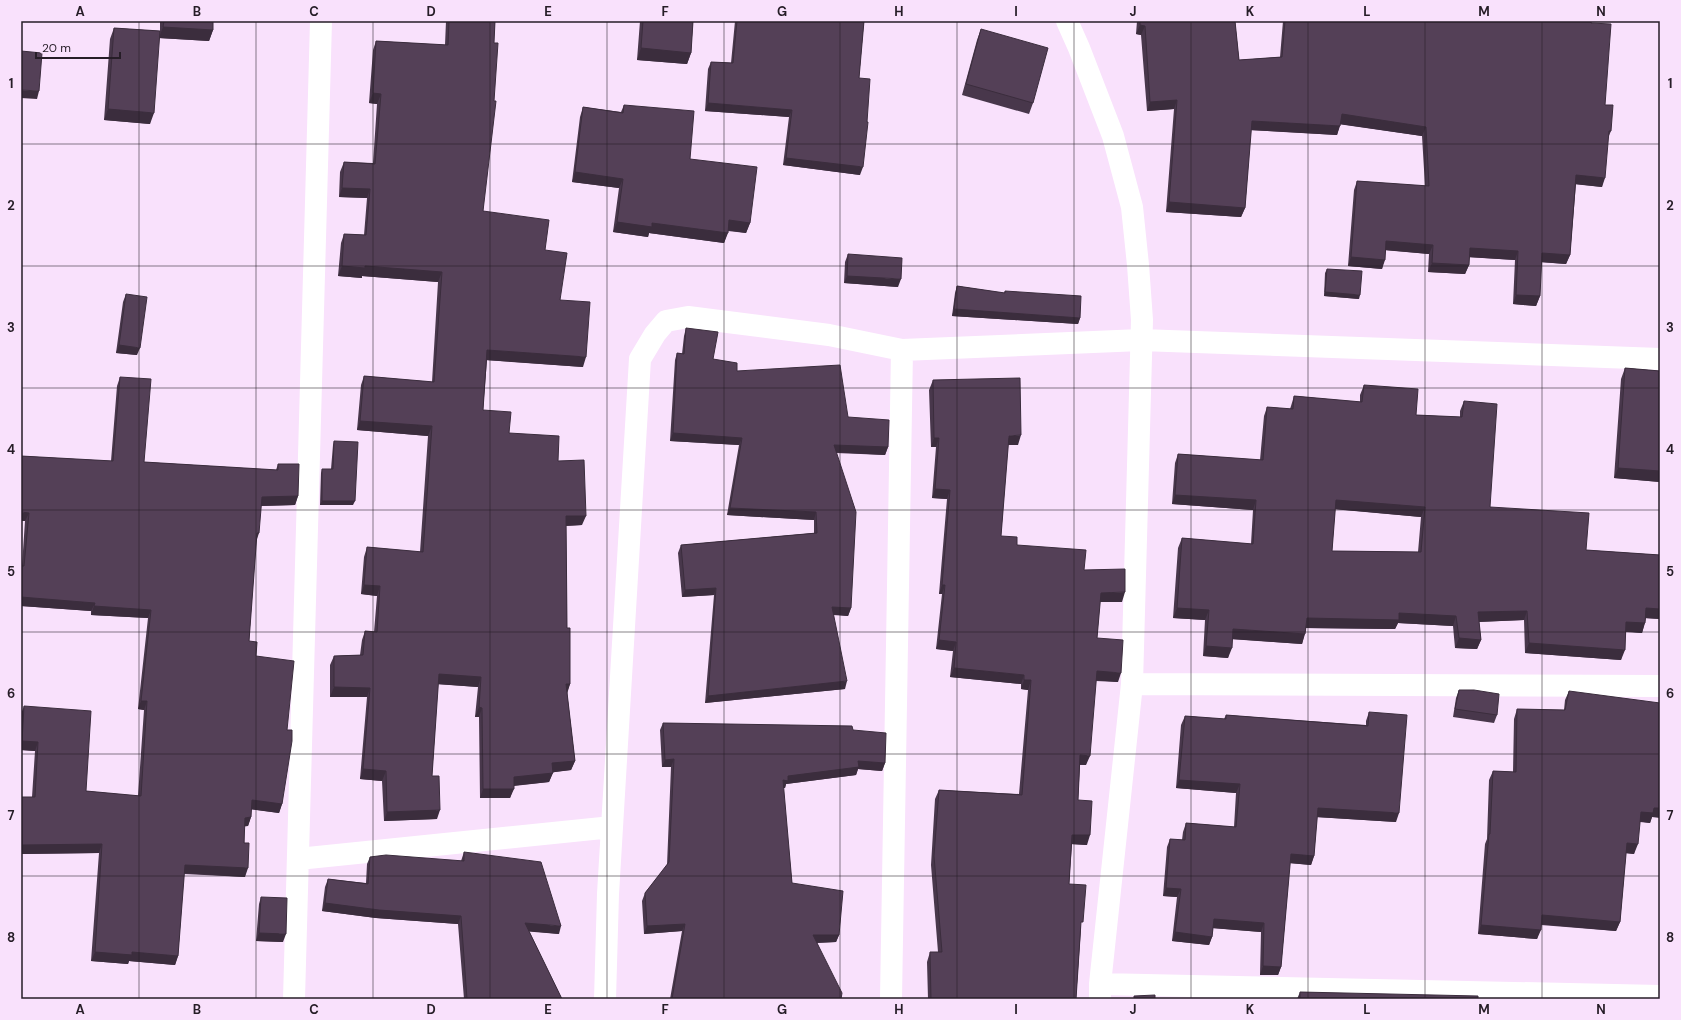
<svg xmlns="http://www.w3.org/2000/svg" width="1681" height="1020" font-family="'DM Sans',sans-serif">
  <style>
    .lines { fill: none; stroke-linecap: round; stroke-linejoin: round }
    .minor { stroke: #fff; stroke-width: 22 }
    .wall { fill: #48374b; fill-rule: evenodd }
    .shaded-wall { fill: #3b2d3d }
    .building { fill: #544057; stroke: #3b2d3d; fill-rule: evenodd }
    .grid { fill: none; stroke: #261d27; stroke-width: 1; stroke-opacity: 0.55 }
    .neatline { fill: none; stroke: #261d27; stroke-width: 1.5 }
    .grid-label { font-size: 13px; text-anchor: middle; font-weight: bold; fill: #261d27 }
  </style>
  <rect width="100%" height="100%" fill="#f9e1fc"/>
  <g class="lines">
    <path class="minor" d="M1067 21 1079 48 1113 136 1132 207 1138 265 1142 320 1132 684 1100 984V999
      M902 350 1141 340 1660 359
      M1132 684 1660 686
      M298 859 612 827
      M1100 984 1660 996
      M294 999 321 21
      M605 999 608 894 640 359 655 334 666 321 688 317 829 335 902 350 891 999"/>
  </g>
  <path class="wall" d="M160 21H213V30L209 41 159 38 150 124 104 120 110 39 114 28 160 31Z
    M446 21H495L483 211 545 250 560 300 583 367 487 360 483 410 509 433 558 461 582 525 566 526 567 628 570 684 567 692 575 761 571 770 553 772 549 782 514 786 510 798H480L479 717H475L478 687 438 684 432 776 437 819 384 821 382 781 360 779 367 697H330V665L334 656 360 655 362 640 365 631 374 632 377 596 361 594 364 557 367 547 420 552 428 436 357 430 361 385 364 376 432 382 438 282 362 276V278L338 276 341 243 344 234 364 235 367 198 339 197 340 172 344 162 373 163 377 104 369 103 373 50 376 41 445 45Z
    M640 21H693L691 53 687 64 637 60Z
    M735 21H864L859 78 860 175 783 165 789 117 705 111 708 69 711 62 731 63Z
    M1137 21H1235L1239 60 1280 57 1283 21H1591L1605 105 1611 131 1608 138 1602 187 1576 184 1570 255 1566 264 1541 262 1540 296 1536 306 1513 304 1515 260 1469 257V265L1465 274 1428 272 1429 254 1386 250 1382 269 1348 266 1354 190 1357 181 1425 186 1422 136 1340 124 1337 135 1251 130 1245 208 1241 217 1166 212 1174 109 1147 111 1141 35 1136 34Z
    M981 29 1033 103 1029 114 962 95 977 40Z
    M624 105 690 159 750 223 746 233 728 231 724 243 649 233 648 237 613 232 619 188 572 182 580 117 583 107 621 112Z
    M848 254 898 287 844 283 845 262Z
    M1327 269 1359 299 1324 296 1325 273Z
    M957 286 1004 293 1005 291 1080 318 1078 324 952 316 955 293Z
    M126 294 137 355 116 353 123 302Z
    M686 328 713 359 737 371 848 417 888 447 885 455 836 453 851 608 848 616 833 615 845 689 705 703 714 595 682 597 678 553 681 545 814 533V520L727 515 739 445 670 441 675 360 677 353 682 354 684 336Z
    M1625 368 1660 371V482L1614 478 1621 379Z
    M120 377 144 462 276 470 278 464 298 496 295 505 261 506 256 542 249 641 256 656 287 730 282 804 279 813 251 809V817L248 826H244L245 877 184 874 178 956 175 965 129 961 128 964 91 961 99 853 21 854V798L32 797 35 751 21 750V714L24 706 86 791 138 796 144 710 138 709 148 618 91 615V611L21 606V566H22L25 521 21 456 111 461 117 386Z
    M933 380 1018 445H1008L1001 536 1017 545 1084 570 1122 602H1100L1097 638 1118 682 1096 681 1086 765H1080L1078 800 1087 845 1072 844 1069 884 1081 928 1076 999H928L927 962 930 952H938L931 865 935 799 939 790 1019 794 1028 690 1021 689V684L950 677 953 651 936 649 942 594H939L947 499 932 498 936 447H931L929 390Z
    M1364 385 1416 415 1460 417V411L1464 401 1490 507 1586 550 1660 555V619L1646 618 1642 633 1626 632 1621 660 1525 653 1524 620 1479 622 1481 640 1477 649 1455 648 1453 626 1398 623 1395 629 1306 628 1302 644 1232 639 1228 658 1203 656 1205 620 1173 618 1178 548 1182 538 1251 544 1253 510 1172 504 1175 463 1178 454 1260 460 1264 416 1267 407 1290 409 1291 406 1294 396 1360 402V395ZM1335 509 1421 517 1418 552 1332 551Z
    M334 441 353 505H320L321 473 322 469H331L333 445Z
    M1459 690 1497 715 1494 723 1453 717 1456 698Z
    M1569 691 1652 817 1650 823 1640 822 1634 854 1626 853 1620 922 1616 931 1541 925 1537 939 1478 934 1485 844 1487 839 1489 780 1493 771 1513 772 1514 719 1517 709 1564 710 1565 700Z
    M1369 712 1396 822 1317 817 1314 856 1311 865 1290 863 1281 967 1278 975H1260L1261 932 1213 928 1212 937 1209 945 1172 941 1177 897 1163 896 1167 847 1170 839 1182 840 1183 832 1186 823 1234 827 1236 793 1176 788 1181 725 1185 716 1224 719 1226 715 1366 725V721Z
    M663 723 853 730 885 763 882 771 858 769 856 775 786 784 785 788H783L792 883 839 935 836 942 817 943 841 999H670L682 931 644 934 642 901 645 893 667 865 671 767H662L660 730Z
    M464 852 559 934 529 931 562 999H464L458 924 376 918 322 911 325 887 328 879 366 883 367 864 370 857 461 861Z
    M261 897 283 942 256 941 259 904Z
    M1300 992 1478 999H1297Z"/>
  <path class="shaded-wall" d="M1140 25 1145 26 1141 35 1136 34Z
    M163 27 213 30 209 41 159 38Z
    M641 48 691 53 687 64 637 60Z
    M21 90 39 91 37 99 21 98Z
    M373 93 381 94 377 104 369 103Z
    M1177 100 1174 109 1147 111 1150 102Z
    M708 103 792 110 789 117 705 111Z
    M108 109 154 113 150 124 104 120Z
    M1342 114 1426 127 1422 136 1338 124Z
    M1252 121 1340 126 1337 135 1248 130Z
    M786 158 863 167 860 175 783 165Z
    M575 172 623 179 619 188 572 182Z
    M1576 175 1605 178 1602 187 1573 184Z
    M342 188 370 189 367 198 339 197Z
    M1169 202 1245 208 1241 217 1166 212Z
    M729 220 750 223 746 233 726 230Z
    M617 222 652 223 728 233 724 243 649 233 648 237 613 232Z
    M1386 241 1433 245 1429 254 1383 250Z
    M1470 248 1518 251 1515 260 1466 257Z
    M1542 253 1570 255 1566 264 1539 262Z
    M1351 257 1385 260 1382 269 1348 266Z
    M1432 263 1469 265 1465 274 1428 272Z
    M342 266H365L442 272 438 282 362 276V278L338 276Z
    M847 276 901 279 898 287 844 283Z
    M1325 292 1360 295 1359 299 1324 296Z
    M1516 295 1540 296 1536 306 1513 304Z
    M954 309 1080 318 1078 324 952 316Z
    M119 345 140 348 137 355 116 353Z
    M487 350 586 357 583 367 484 360Z
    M360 421 432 426 428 436 357 430Z
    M673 433 742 438 739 445 670 441Z
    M1021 435 1018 445H1006L1009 436Z
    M934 438H939L936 447H931Z
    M834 445 888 447 885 455 831 452Z
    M1618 468 1660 471V482L1614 478Z
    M935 489 950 490 947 499 932 498Z
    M1175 495 1256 500 1253 510 1172 504Z
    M298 496 295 505 259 506 262 497Z
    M1336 500 1425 507 1421 517 1332 509Z
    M322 501H355L353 505H320Z
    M730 508 816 512 814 520 727 515Z
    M21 512 29 513 25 521H21Z
    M566 516H586L582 525 562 526Z
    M257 533H259L256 542Z
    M364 585 380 586 377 596 361 594Z
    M942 585H945L942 594H939Z
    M716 588 714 595 682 597 685 590Z
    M1125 592 1122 602H1097L1101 593Z
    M21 597 33 598 95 603 91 611 21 606Z
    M94 606 151 610 148 618 91 615Z
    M832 607 851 608 848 616 829 614Z
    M1177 608 1209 610 1205 620 1173 618Z
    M1646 608 1660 609V619L1643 618Z
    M1527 611 1524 620 1475 622 1478 612Z
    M1399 613 1456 616 1453 626 1398 623 1395 629 1303 628 1307 618Z
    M1626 622 1645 623 1642 633 1623 631Z
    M1233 629 1305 634 1302 644 1230 639Z
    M1459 638 1481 640 1477 649 1455 648Z
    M939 640 956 642 953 651 936 649Z
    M1529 643 1625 650 1621 660 1525 653Z
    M1206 646 1232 648 1228 658 1203 656Z
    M954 668 1024 675 1021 684 950 677Z
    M1097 671 1121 673 1118 682 1093 680Z
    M439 674 481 677 478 687 435 684Z
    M1024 680H1031L1028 690 1021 689Z
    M847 681 845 689 705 703 708 696Z
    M566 684H570L567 694Z
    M334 687 370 688 367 697H330Z
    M141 701H147L144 710 138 709Z
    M479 707 482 708 479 717H475Z
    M22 741 38 742 35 751 21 750Z
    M1080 755 1090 756 1086 765 1077 764Z
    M674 759 671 767H662L665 760Z
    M575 761 571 770 548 773 552 763Z
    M858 761 885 763 882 771 858 769 856 775 786 784 785 788H780L783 780 788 776Z
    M363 769 386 771 382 781 360 779Z
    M553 773 549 782 510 786 514 777Z
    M1179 780 1240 784 1236 793 1176 788Z
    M483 789H514L510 798H480Z
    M252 800 282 804 279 813 249 809Z
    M1318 808 1399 813 1396 822 1315 817Z
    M1654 808H1660V818L1652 817 1650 823 1637 821 1641 812Z
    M440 810 437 819 384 821 387 812Z
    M251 817 248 826 241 827 245 818Z
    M1072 835H1090L1087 845 1069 844Z
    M1627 843 1638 844 1634 854 1624 853Z
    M102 844 99 853 21 854V848L22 845Z
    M1291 854 1314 856 1311 865 1288 863Z
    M185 865 248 868 245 877 181 873Z
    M1166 888 1181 889 1177 897 1163 896Z
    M325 903 461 916 458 924 376 918 322 911Z
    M1542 915 1620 922 1616 931 1538 924Z
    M1214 919 1264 923 1261 932 1211 928Z
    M525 923 561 926 559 934 522 931Z
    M685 924 682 931 644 934 647 926Z
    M1481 925 1541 930 1537 939 1478 934Z
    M1175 932 1212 937 1209 945 1172 941Z
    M259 933 286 934 283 942 256 941Z
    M813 935H839L836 942 810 943Z
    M95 952H132L178 956 175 965 129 961 128 964 91 961Z
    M1263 966 1281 967 1278 975H1260Z"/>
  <path class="building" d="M164 21H213V30L163 27Z
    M449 21H495L494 43H498L494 101H496L483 211 549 220 545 250 567 253 560 300 590 302 586 357 487 350 483 410 511 412 509 433 559 436 558 461 584 460 586 516H566L567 628H570V684H566L575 761 552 763 553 773 514 777V789H483L482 708 479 707 481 677 439 674 432 776H439L440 810 387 812 386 771 363 769 370 688 334 687V656L363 655 365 631 377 632 380 586 364 585 367 547 423 552 432 426 360 421 364 376 434 382 442 272 365 266V268L342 266 344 234 366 235 370 189 342 188 344 162 375 164 381 94 373 93 376 41 448 45Z
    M643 21H693L691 53 641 48Z
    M737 21H864L859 78 870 79 867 122H868L863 167 786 158 792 110 708 103 711 62 733 63Z
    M1140 21H1235L1239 60 1282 57 1285 21H1591V23L1611 24 1605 105H1613L1611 131H1609L1605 178 1576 175 1570 255 1542 253 1540 296 1516 295 1518 251 1470 248 1469 265 1432 263 1433 245 1386 241 1385 260 1351 257 1357 181 1429 186 1426 127 1342 114 1340 126 1252 121 1245 208 1169 202 1177 100 1150 102 1145 26 1140 25Z
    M114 28 160 31 154 113 108 109Z
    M981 29 1048 48 1033 103 966 84Z
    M21 51 42 53 39 91 21 90Z
    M624 105 694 111 690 159 757 167 750 223 729 220 728 233 652 223V227L617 222 623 179 575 172 583 107 623 113Z
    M848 254 902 258 901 279 847 276Z
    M1327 269 1362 271 1360 295 1325 292Z
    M957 286 1005 293V291L1081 296 1080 318 954 309Z
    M126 294 147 297 140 348 119 345Z
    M686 328 718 332 713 359 737 363V371L840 365 848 417 889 420 888 447 834 445 856 512 851 608 832 607 847 681 708 696 716 588 685 590 681 545 817 533 816 512 730 508 742 438 673 433 677 353 684 354Z
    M1625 368 1660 371V471L1618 468Z
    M120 377 151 379 144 462 278 470V464H299L298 496 262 497 259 533H257L249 641 257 642 256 656 294 661 287 730H292V741L282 804 252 800 251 817 245 818 244 843H249L248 868 185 865 178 956 132 952V955L95 952 102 844 22 845 21 797H35L38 742 22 741 24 706 91 711 86 791 141 796 147 701H141L151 610 94 606 95 603 33 598 21 597V566H24L29 513 21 512V456L113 461Z
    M1020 378 1021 435 1009 436 1001 536 1017 537V545L1086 550 1084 570 1125 569V592L1101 593 1097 638 1123 640 1121 673 1097 671 1090 756 1080 755 1078 800 1092 801 1090 835H1072L1069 884 1086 885 1083 922H1081L1076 999H931L930 952H942L934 856 939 790 1022 795 1031 680H1024V675L954 668 956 642 939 640 945 585H942L950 490 935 489 939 438H934L933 380Z
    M1364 385 1418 389 1416 415 1462 417 1464 401 1497 404 1490 507 1589 513 1586 550 1660 555V609L1646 608 1645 623 1626 622 1625 650 1529 643 1527 611 1478 612 1481 640 1459 638 1456 616 1399 613V620L1307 618 1305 634 1233 629 1232 648 1206 646 1209 610 1177 608 1182 538 1253 544 1256 500 1175 495 1178 454 1263 460 1267 407 1293 409 1294 396 1362 402ZM1336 500 1425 507 1421 552 1332 551Z
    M334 441 358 442 355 501H322V469H333Z
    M1459 690H1474L1499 694 1497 715 1455 709Z
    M1569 691 1660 703V808H1654L1653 813 1641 812 1638 844 1627 843 1620 922 1542 915 1541 930 1481 925 1489 834H1490L1493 771 1516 772 1517 709 1565 710Z
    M1369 712 1407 715 1399 813 1318 808 1314 856 1291 854 1281 967 1263 966 1264 923 1214 919 1212 937 1175 932 1181 889 1166 888 1170 839 1185 840 1186 823 1236 827 1240 784 1179 780 1185 716 1226 719V715L1368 726Z
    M663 723 852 726 853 730 886 733 885 763 858 761 859 767 788 776V781L783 780 792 883 843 891 839 935H813L842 993 841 999H672L685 924 647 926 645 893 669 862 674 759 665 760Z
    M464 852 541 862 561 926 525 923 562 999H467L461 916 379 910 325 903 328 879 368 884 370 857 386 855 464 861Z
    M261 897 287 898 286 934 259 933Z
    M1300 992 1478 996V999H1300Z
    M1155 995V999H1134V996Z"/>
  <path class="grid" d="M139 21V999M256 21V999M373 21V999M490 21V999M607 21V999M724 21V999M840 21V999M957 21V999M1074 21V999M1191 21V999M1308 21V999M1425 21V999M1542 21V999M21 144H1660M21 266H1660M21 388H1660M21 510H1660M21 632H1660M21 754H1660M21 876H1660"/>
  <rect width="1681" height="1020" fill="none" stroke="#f9e1fc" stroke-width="44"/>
  <path d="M36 52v6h84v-6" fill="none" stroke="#261d27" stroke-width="2"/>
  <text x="42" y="52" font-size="12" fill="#261d27" stroke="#f9e1fc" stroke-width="3" paint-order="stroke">20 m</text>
  <rect x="22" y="22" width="1637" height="976" class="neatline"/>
  <g class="grid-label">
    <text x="80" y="16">A</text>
    <text x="197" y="16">B</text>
    <text x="314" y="16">C</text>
    <text x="431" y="16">D</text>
    <text x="548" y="16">E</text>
    <text x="665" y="16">F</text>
    <text x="782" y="16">G</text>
    <text x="899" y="16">H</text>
    <text x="1016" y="16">I</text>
    <text x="1133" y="16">J</text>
    <text x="1250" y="16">K</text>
    <text x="1367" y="16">L</text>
    <text x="1484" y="16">M</text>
    <text x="1601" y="16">N</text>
    <text x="11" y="88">1</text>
    <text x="1670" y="88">1</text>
    <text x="11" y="210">2</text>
    <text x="1670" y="210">2</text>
    <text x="11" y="332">3</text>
    <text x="1670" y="332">3</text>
    <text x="11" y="454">4</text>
    <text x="1670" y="454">4</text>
    <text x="11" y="576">5</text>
    <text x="1670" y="576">5</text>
    <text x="11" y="698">6</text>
    <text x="1670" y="698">6</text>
    <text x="11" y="820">7</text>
    <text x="1670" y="820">7</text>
    <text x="11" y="942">8</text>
    <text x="1670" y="942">8</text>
    <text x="80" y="1014">A</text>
    <text x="197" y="1014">B</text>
    <text x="314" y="1014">C</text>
    <text x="431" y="1014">D</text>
    <text x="548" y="1014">E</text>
    <text x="665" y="1014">F</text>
    <text x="782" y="1014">G</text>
    <text x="899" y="1014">H</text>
    <text x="1016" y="1014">I</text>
    <text x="1133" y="1014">J</text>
    <text x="1250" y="1014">K</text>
    <text x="1367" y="1014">L</text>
    <text x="1484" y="1014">M</text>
    <text x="1601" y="1014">N</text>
  </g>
</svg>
